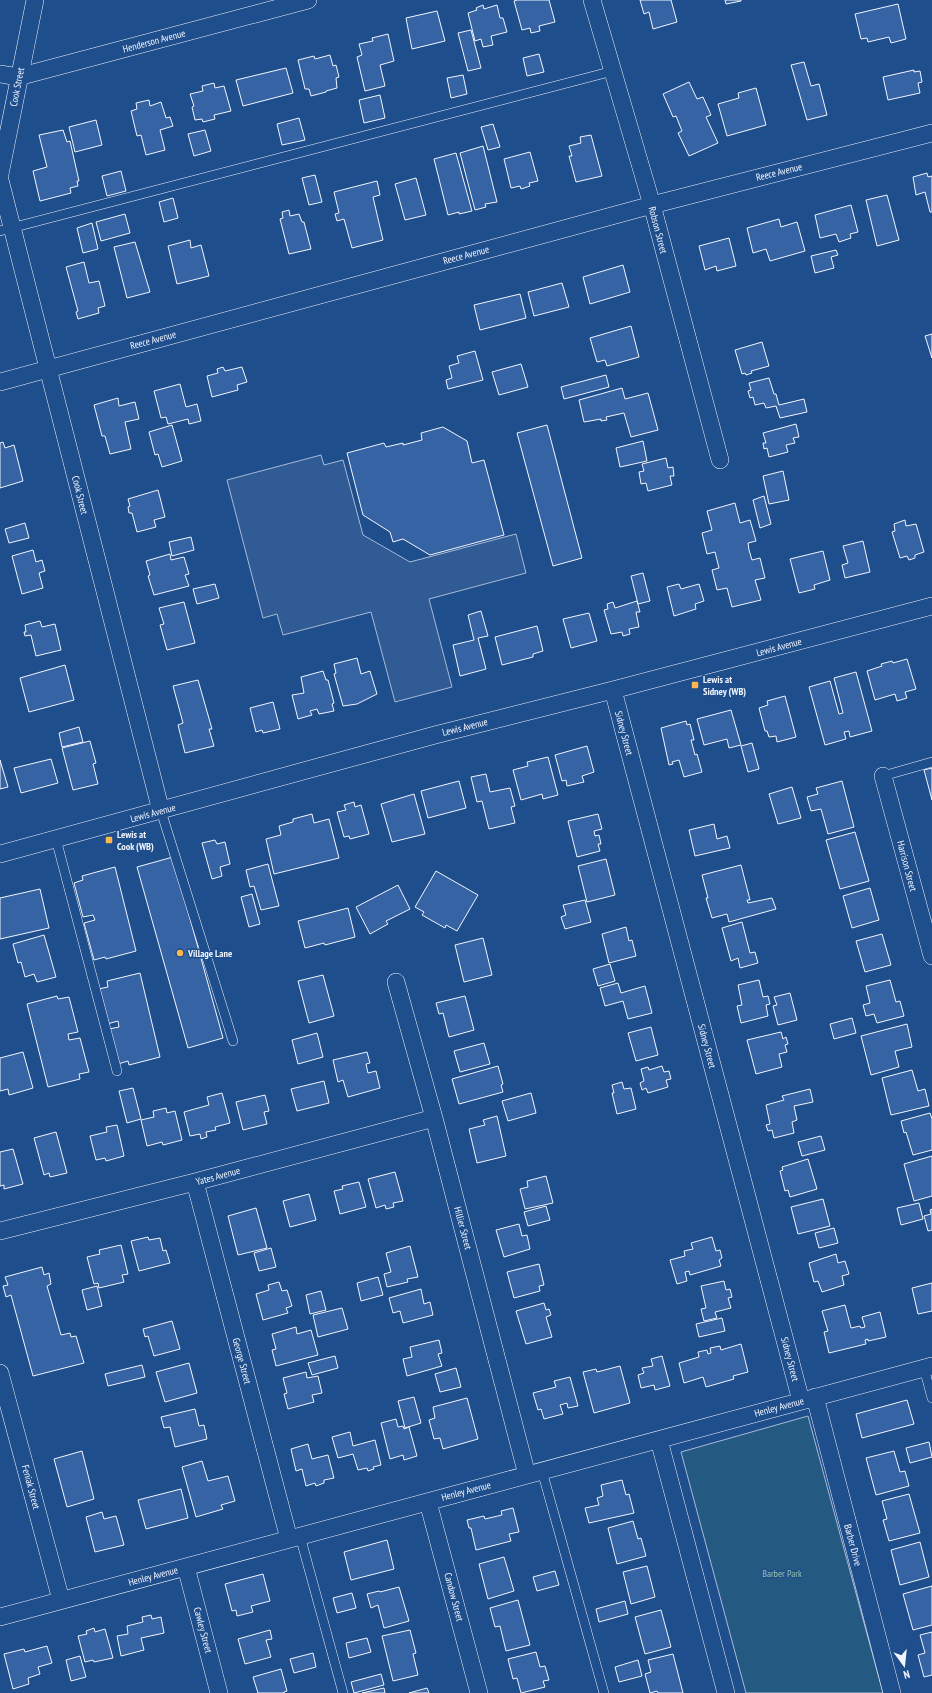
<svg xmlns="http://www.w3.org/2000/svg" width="932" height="1693" font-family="'PT Sans Narrow',sans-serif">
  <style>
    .green { fill: #245a82; stroke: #a8bbd7 }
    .parking { fill: #305b95; stroke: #a8bbd7 }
    .building { fill: #3563a3; stroke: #f2f6ff }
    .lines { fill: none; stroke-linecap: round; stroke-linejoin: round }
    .service-casing { stroke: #f2f6ff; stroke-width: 10 }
    .minor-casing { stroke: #f2f6ff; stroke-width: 18 }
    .service { stroke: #1f4e8c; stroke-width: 9 }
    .minor { stroke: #1f4e8c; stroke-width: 17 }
    .poi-dot { fill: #ffb74d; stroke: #1f4e8c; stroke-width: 1.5 }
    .labels { text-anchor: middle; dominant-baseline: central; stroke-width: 3; stroke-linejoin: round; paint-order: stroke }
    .street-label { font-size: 10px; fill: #f2f6ff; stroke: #1f4e8c }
    .poi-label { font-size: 10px; font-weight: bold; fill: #f2f6ff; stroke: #1f4e8c; text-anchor: start }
    .park-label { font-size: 10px; fill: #97c8a6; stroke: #1f4e8c }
  </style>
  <rect width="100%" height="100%" fill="#1f4e8c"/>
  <path class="green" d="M808 1416 883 1693H746L681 1452Z"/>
  <path class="parking" d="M321 455 324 465 343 460 363 535 410 562 516 534 526 573 429 599 452 687 395 702 371 612 283 635 277 614 263 618 227 480Z"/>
  <path class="building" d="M517 0H549L555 22 539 26 540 31 531 33 530 28 522 30 514 1Z
    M640 0H671L677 22 653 29 649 12 644 14Z
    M725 0H741V1L726 4Z
    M898 4 906 39 891 43 889 37 868 42 867 38 861 39 855 14Z
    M483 5 484 9 497 5 500 18H503L507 32 491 36 493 45 483 47 481 39 475 41 468 13 477 10 476 8Z
    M437 11 445 41 412 49 406 18Z
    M471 30 481 68 468 71 458 33Z
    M388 34 394 61 380 65 385 86 365 91 357 57 362 55 359 44 373 41 372 38Z
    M539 54 544 72 527 76 523 58Z
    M330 55 333 66 336 65 339 77 336 78 337 88 326 91V92L311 96 309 89H305L298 60 314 56 315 59Z
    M804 62 811 86 819 84 827 115 807 120 791 65Z
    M286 68 293 93 243 106 236 80Z
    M914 70V72L920 71 922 82 918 83 920 93 888 100 883 77Z
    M463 75 467 94 451 98 447 78Z
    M689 82 697 99 703 97 711 115 706 117 718 143 689 156 678 133 682 131 676 116 673 117 663 94Z
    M214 83 215 88 224 86 231 111 214 115 215 119 203 122 202 119 195 120 192 107 194 106 190 94 203 91 202 86Z
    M756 88 766 125 727 136 718 104 739 98 738 93Z
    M380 95 385 118 364 123 359 100Z
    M149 100 150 106 161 102 166 118 170 117 173 126 160 130 165 150 146 155 141 135 137 136 131 111 137 109 136 103Z
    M299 118 305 140 282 145 277 124Z
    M96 120 102 145 75 152 69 127Z
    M493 124 500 147 488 150 481 127Z
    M63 130 67 142 70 141 79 181H77L78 186 70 188 71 193 40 201 33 171 47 167 39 135Z
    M205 130 211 151 194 156 188 134Z
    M591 135 602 176 576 182 569 156H572L569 146 581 143 580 137Z
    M483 146 497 202 485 204 486 207 475 210 460 153Z
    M530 152 538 181 529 183 530 186 521 189 520 186 511 188 504 159Z
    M456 153 472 211 459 214V212L448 215 434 159Z
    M121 171 126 191 107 196 102 176Z
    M927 173 928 177 932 176V212H930L925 192 916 195 913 177Z
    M315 175 322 202 309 205 302 178Z
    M416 178 426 215 405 220 395 184Z
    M377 181 380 195 373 197 383 240 352 248 344 219 337 221 335 214 339 213 334 192Z
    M887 195 899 240 877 246 866 200Z
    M173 198 178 218 164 222 159 202Z
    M851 205 858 232 850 234 851 238 839 242 836 234 820 238 815 215Z
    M289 210 290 216 299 214 302 222H304L311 249 289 254 280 219 283 218 282 212Z
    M125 214 130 233 101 241 96 222Z
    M779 219 781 227 797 222 805 251 770 261 766 249 753 253 747 228Z
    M92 223 98 249 83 253 77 228Z
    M729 238 736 266 717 271 716 266 705 270 699 246Z
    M190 240 191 248 201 245 209 276 177 284 168 246Z
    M135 242 150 292 127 298 114 247Z
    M836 250 838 255 831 257 834 268 815 273 811 256Z
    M84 262 89 283 99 281 105 306 98 308 99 313 78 319 76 312 78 311 66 267Z
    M623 265 630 292 590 304 583 277Z
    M562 283 569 307 534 316 528 292Z
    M520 294 526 318 480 330 474 305Z
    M631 326 639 357 607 366 605 360 597 362 590 338Z
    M932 334V358L925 336Z
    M762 342 769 366 751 371 752 373 746 375 745 373 742 374 735 350Z
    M475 351 483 380 448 389 446 380 452 378 449 366 459 363 457 356Z
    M521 364 528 387 499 395 492 372Z
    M223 367 225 371 242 367 247 382 237 385 238 390 212 397 207 376 218 373 217 369Z
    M606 375 609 387 564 399 561 387Z
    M769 378 774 394H776L779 405 804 399 807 412 780 418 776 406 766 408 764 403 755 405 753 397 750 398 748 391 751 390 749 383Z
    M180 384 186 407 197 404 201 421 189 424 188 419 168 424 166 417 161 418 154 391Z
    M622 388 625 399 648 393 658 430 631 437 624 413 606 417 607 420 601 421V419L584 422 579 400Z
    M118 398 119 406 135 402 139 419 125 422 131 449 110 454 105 436H102L94 405Z
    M796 424 799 437 793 438 795 443 786 445 788 452 769 457 767 448 764 449 763 443H766L763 433Z
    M172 425 182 461 162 467 158 454 155 455 149 432Z
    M547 425 582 558 553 566 517 433Z
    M443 427 467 441 472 463 484 460 504 535 430 555 403 539 393 542 390 532 363 515 347 453 384 443 386 447 403 443V445L422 440 421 433Z
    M643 441 647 461 620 467 616 448Z
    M3 442 5 448 14 445 23 481 0 488V443Z
    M666 458 668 468 673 467 674 476H670L672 485 648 491 646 483 641 484 639 472 644 471 642 464Z
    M783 471 789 500 769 504 763 476Z
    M158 490 165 517 154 520 156 527 137 532 132 513H129L128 507 130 506 128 499Z
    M764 496 771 524 760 528 753 500Z
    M735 503 740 523 750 520 756 541 748 543 749 550 752 560 760 558 765 578 755 580 761 600 732 607 727 588 717 590 712 570 719 568 715 552 707 554 702 533 712 530 707 511Z
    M905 520 906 526 916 524 924 552 915 555V558L909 560 907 556 900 558 892 532 895 531 894 524Z
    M25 523 29 538 9 543 5 529Z
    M191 537 194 550 172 556 169 542Z
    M863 541 870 572 845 578 842 565 848 563 843 546Z
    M33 550 36 562 42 560 45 571 39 573 43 588 22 594 12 556Z
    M823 551 830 580 814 585 815 589 799 593 790 559Z
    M170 554 171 560 184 557 189 574 185 575 189 586 154 595 148 576 150 575 146 561Z
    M643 573 650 601 638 604 631 576Z
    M215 584 219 598 197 604 193 589Z
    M679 584 681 589 699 584 704 601 695 604 696 609 674 616 667 587Z
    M637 601 640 612H636L639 627 629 629 630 634 623 636 622 632 611 634 604 610 608 609 607 604 613 602 615 608Z
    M184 602 195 643 167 650 160 625 164 624 159 608Z
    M481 611 488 636 478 638 486 669 460 676 453 645 474 640 468 615Z
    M589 613 597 641 571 648 563 619Z
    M40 621 42 627 55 624 61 650 36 656 31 635 25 636 24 632H26L25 625Z
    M537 626 543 651 533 654V657L502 665 495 637Z
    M357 658 361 674 370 671 377 694 357 704 343 706 334 674 336 673 334 664Z
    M907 659 916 689 905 692 907 698 897 701 895 694 875 700 867 671 882 666 881 664 892 661 893 663Z
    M65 665 74 700 29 712 20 678Z
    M323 671 326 680H328L334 703 332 704 334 711 319 714 317 709 310 711 312 715 298 719 292 695 304 693 301 677Z
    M856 672 872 731 850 737 849 731 844 732 846 739 825 745 809 687 830 681 839 714 843 713 834 678Z
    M198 680 212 729H209L214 746 185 753 178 725 183 723 173 686Z
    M785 696 796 737 777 742 776 736 769 737 767 731H765L759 708 768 705 767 701Z
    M273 702 280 729 263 733 262 730 256 732 250 708Z
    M731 710 741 745 729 748 727 739 704 745 697 719Z
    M686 721 687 725 690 724 694 740H691L695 755 697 754 702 772 684 777 679 760 672 762 673 764 669 765 661 728Z
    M79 727 83 742 62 747 59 733Z
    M90 741 96 763 93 764 98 784 73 790 62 748Z
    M752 743 759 769 748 772 741 746Z
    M587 746 594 772 582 776 584 782 567 786 566 780 562 781 555 755Z
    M548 757 558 795 543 799 542 794 521 800 513 770 528 766 527 762Z
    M51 759 58 783 21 793 14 768Z
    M0 760 8 787 0 789Z
    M932 768V800L924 770Z
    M486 774 490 792 510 788 515 806 511 807 515 823 489 829 482 801 477 802 471 777Z
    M459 781 466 808 428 818 421 791Z
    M842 781 854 827 828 834 821 809 811 811 807 797 818 794 816 788Z
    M792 787 801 818 778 824 769 794Z
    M414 794 425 834 392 842 381 804Z
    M354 802 355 807 361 805 369 834 350 839 349 836 344 837 337 812 346 810 344 805Z
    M312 814 314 823 329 819 339 858 274 874 266 839 281 835 279 826 293 822V819Z
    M598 814 602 829 594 831 595 836 599 835 601 844H598L600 851 577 857 568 821Z
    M714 824 717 839 727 836 730 848 695 856 689 830Z
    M855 832 869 881 840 889 826 840Z
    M215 840 217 844 225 842 230 864 220 867 222 876 212 879 202 843Z
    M173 857 223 1038 188 1048 137 867Z
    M606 859 615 895 587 902 578 866Z
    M268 864 279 906 261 910 254 886 250 887 246 870Z
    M741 865 750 900H747L748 903 772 898 776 909 729 922 727 914 712 918 706 898H708L702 875Z
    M115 867 136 951 106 959 105 957 94 960 84 923 95 920 93 915 83 917 74 883 83 880 82 876Z
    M436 871 478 895 457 931 446 925 445 928 422 915 424 912 415 907Z
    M398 885 410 909 386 921 388 924 370 934 356 907Z
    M870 888 879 920 852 928 843 896Z
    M40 889 49 928 0 939V898Z
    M252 894 260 924 249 927 241 897Z
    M585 900 591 922 565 929 561 917 566 915 563 905Z
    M348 908 355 937 325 945 324 943 305 948 298 921Z
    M742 922 750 953 755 952 758 963 740 968 738 958 731 961 722 928Z
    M626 927 629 941 632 940 636 956 609 963 602 934Z
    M882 934 891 965 865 972 856 941Z
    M44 935 56 977 37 982 34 974 25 977 21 962 18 963 13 944Z
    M483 938 492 975 464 982 455 945Z
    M610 964 615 981 598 986 593 969Z
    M140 973 160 1057 129 1065 128 1061 118 1064 109 1029 119 1027 118 1021 107 1024 98 989 108 987 107 981Z
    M323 975 334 1016 309 1023 298 981Z
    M759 980 763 997 768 996 770 1004 766 1005 768 1016 741 1023 737 1006 742 1005 738 985Z
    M890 980 896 1002 900 1001 904 1016 877 1023 874 1014 866 1016 863 1005 870 1003 866 986Z
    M618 983 621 993 645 986 652 1013 628 1019 623 1001 605 1006 600 988Z
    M790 993 797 1020 778 1025 773 1006 777 1005 774 997Z
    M57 996 58 999 69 997 78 1032 68 1034 69 1040 80 1038 89 1072 79 1074 80 1079 48 1087 27 1004Z
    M465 996 474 1030 449 1037 443 1013 439 1014 436 1003Z
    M852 1018 856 1033 834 1039 830 1024Z
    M907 1024 912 1047 895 1051 899 1067 871 1075 861 1036Z
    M651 1027 658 1055 636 1061 628 1033Z
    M781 1032 783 1039 786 1037 788 1044 785 1045 787 1052 779 1054 782 1067 756 1074 747 1040Z
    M317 1033 323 1057 298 1064 292 1040Z
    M484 1043 490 1064 460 1072 454 1051Z
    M23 1052 33 1088 9 1095 8 1089 0 1091V1058Z
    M367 1052 370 1063 366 1064 368 1073 376 1071 380 1088 348 1097 343 1080 338 1082 333 1060Z
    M498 1066 503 1084 501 1085 503 1092 459 1104 452 1079Z
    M662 1066 664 1072 669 1071 671 1079 666 1080 668 1087 648 1093 646 1088 642 1090 640 1083 644 1081 641 1069 648 1067 649 1070Z
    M912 1070 918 1091 925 1089 929 1106 891 1115 882 1078Z
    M324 1081 329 1103 297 1111 291 1089Z
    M622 1082 624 1089 631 1088 636 1109 617 1114 612 1093H614L612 1085Z
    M133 1088 141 1119 127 1123 119 1091Z
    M810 1089 813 1102 794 1106 797 1120 792 1122 794 1133 774 1138 772 1130 768 1131 766 1125 770 1124 766 1105 784 1100 782 1096Z
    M222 1093 230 1123 215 1127 216 1130 206 1132 207 1137 201 1139 200 1134 190 1136 184 1112 209 1105 207 1097Z
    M531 1093 536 1113 508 1121 502 1101Z
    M265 1095 269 1111 264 1112 267 1124 243 1130 236 1102Z
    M166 1108 167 1113 175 1111 182 1140 163 1145 162 1142 147 1146 141 1120 154 1117 153 1111Z
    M930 1113 932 1119V1150L913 1155 906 1132 904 1133 901 1121Z
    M497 1116 506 1156 477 1163 469 1129 485 1125 483 1120Z
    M117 1125 124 1156 106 1161 105 1158 96 1160 90 1136 107 1132 106 1127Z
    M56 1132 67 1173 50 1177 49 1173 44 1175 34 1138Z
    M821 1136 825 1150 802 1156 798 1142Z
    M13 1149 23 1184 4 1189V1185L0 1186V1152Z
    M932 1156V1196L914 1201 904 1164Z
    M808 1159 817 1189 790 1197 788 1190 785 1191 780 1171 783 1170 782 1167Z
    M395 1172 403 1201 393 1203 394 1207 386 1209 385 1205 376 1208 368 1179Z
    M546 1176 553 1203 525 1209 520 1189 528 1187 527 1181Z
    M359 1182 366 1207 340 1214 334 1191 343 1189 342 1186Z
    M309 1194 316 1220 290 1227 283 1201Z
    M823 1199 830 1226 798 1234 791 1207Z
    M919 1203 923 1219 901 1225 897 1208Z
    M546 1206 550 1220 528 1226 524 1212Z
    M256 1208 267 1248 238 1255 228 1216Z
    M932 1209V1230L928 1231 924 1216 931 1214 930 1210Z
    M519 1224 522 1236 527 1235 530 1249 504 1257 496 1230Z
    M834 1228 838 1243 819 1248 815 1233Z
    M148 1237 149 1240 160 1238 163 1251 166 1250 170 1263 139 1271 131 1241Z
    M712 1237 716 1251 720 1250 722 1258 719 1260 721 1266 690 1275 689 1271 685 1272 687 1281 677 1284 670 1260 685 1256 684 1251 693 1249 691 1243Z
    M121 1245 128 1274 122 1275 124 1282 99 1288 98 1283 94 1284 87 1257 100 1254 99 1250Z
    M410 1246 418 1277 407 1279 408 1282 387 1287 384 1274 391 1272 386 1253Z
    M271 1248 276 1267 259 1271 254 1253Z
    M836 1254 838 1263 845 1261 849 1274 842 1276 844 1285 822 1292 818 1281 814 1282 809 1263Z
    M539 1264 544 1285 539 1286 540 1291 514 1298 507 1272Z
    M42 1267 44 1275 49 1273 51 1284 47 1286 61 1335 70 1333 71 1337 76 1336 84 1363 33 1376 11 1295 6 1297 3 1286 8 1285 5 1277Z
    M378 1277 383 1295 361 1301 357 1283Z
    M724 1281 726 1290 730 1289 732 1297 728 1298 731 1308 715 1312 717 1318 704 1321 701 1309 706 1308 701 1286Z
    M279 1282 282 1291 287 1290 292 1306 286 1308 288 1313 263 1320 256 1294 269 1290 268 1285Z
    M932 1283V1311L918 1314 912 1288Z
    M97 1286 102 1306 87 1310 82 1290Z
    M421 1289 424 1304 430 1302 433 1315 403 1323 400 1311 393 1313 389 1298Z
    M321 1291 326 1310 310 1314 306 1295Z
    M544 1303 546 1310 549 1309 551 1315 546 1317 552 1337 526 1344 516 1311Z
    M845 1305 851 1328 860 1326 861 1328 865 1327 862 1317 880 1312 886 1337 868 1341V1339L865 1340 866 1344 829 1353 824 1332 828 1331 822 1311Z
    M342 1308 348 1329 318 1337 313 1315Z
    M722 1318 725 1331 699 1337 696 1324Z
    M172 1321 180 1349 154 1356 148 1336 145 1337 143 1329Z
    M296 1327 297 1334 311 1330 318 1355 276 1366 272 1350 276 1349 272 1334Z
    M439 1340 442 1353 438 1354 442 1366 407 1376 403 1359 412 1357 410 1347Z
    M741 1344 748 1372 733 1376 734 1379 706 1387 703 1377 684 1383 679 1363 699 1357 698 1352 707 1350 708 1354 711 1353 710 1348 720 1346 721 1350Z
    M335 1356 338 1368 312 1375 308 1363Z
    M662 1356 670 1386 655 1390 654 1385 641 1388 638 1375 644 1373 642 1368 653 1366 651 1359Z
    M189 1363 197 1393 165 1402 156 1372Z
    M142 1365 145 1377 108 1386 105 1374Z
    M620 1366 630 1403 594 1413 583 1372 596 1369 597 1372Z
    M456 1368 461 1387 440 1392 435 1374Z
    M306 1372 307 1378 318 1376 322 1393 312 1395 314 1402 288 1409 284 1394 287 1393 283 1378Z
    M570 1377 578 1406 568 1408 567 1403 560 1405 563 1414 544 1419 541 1409 538 1410 533 1393 556 1387 554 1381Z
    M414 1397 421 1423 405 1428 398 1401Z
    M467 1398 478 1439 443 1449 440 1438 434 1439 429 1420 435 1418 433 1407Z
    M907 1400 914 1424 862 1438 856 1414Z
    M195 1409 199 1426 204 1425 207 1439 175 1447 170 1427 164 1428 161 1417Z
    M396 1419 398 1427 403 1426 404 1429 409 1427 417 1456 404 1460 403 1455 390 1459 381 1423Z
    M350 1432 353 1446 375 1440 381 1465 373 1467 374 1469 368 1471 367 1468 358 1470 353 1454 338 1458 332 1437Z
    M929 1442 932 1457 910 1463 906 1448Z
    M308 1444 312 1459 328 1455 334 1478 324 1480V1483L316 1486 315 1483 306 1486 302 1469 296 1471 291 1449Z
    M82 1451 94 1499 67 1507 54 1459Z
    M894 1451 900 1472 905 1471 909 1486 876 1495 866 1458Z
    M202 1461 208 1481 228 1476 235 1501 221 1505 223 1509 196 1517 182 1467Z
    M622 1480 626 1495 629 1494 634 1513 589 1523 585 1508 599 1505 597 1498 603 1496 601 1485Z
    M181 1489 188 1518 146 1529 138 1500Z
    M909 1494 920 1533 889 1541 883 1520 887 1519 882 1501Z
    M513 1508 519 1532 509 1534 511 1541 476 1550 471 1528H469L467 1520 484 1516 485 1519 502 1515 501 1511Z
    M102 1512 104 1519 116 1516 124 1545 95 1552 86 1517Z
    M633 1521 638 1539 641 1538 646 1556 617 1564 608 1528Z
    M387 1540 394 1569 351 1580 344 1552Z
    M920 1542 929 1577 900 1585 891 1550Z
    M504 1557 514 1591 488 1599 479 1564Z
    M647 1566 655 1597 631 1604 623 1572Z
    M555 1571 559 1585 537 1591 533 1577Z
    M263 1574 270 1601 251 1606 253 1612 237 1616 236 1610 232 1611 225 1584Z
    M932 1586V1625L913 1630 903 1594Z
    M399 1587 409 1621 384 1628 378 1605 371 1608 367 1594 379 1591 380 1592Z
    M352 1593 356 1608 337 1613 333 1598Z
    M518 1600 530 1645 506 1651 500 1626 495 1627 490 1608Z
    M625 1601 628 1614 599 1622 596 1609Z
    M661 1610 671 1647 645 1654 635 1617Z
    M151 1615 152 1619 161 1617 164 1633 141 1638 144 1650 121 1656 117 1636 128 1634 127 1626 143 1622 142 1617Z
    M94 1628 95 1632 105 1629 113 1658 94 1662 93 1660 85 1662 78 1636 87 1634 86 1631Z
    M270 1630 272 1639 266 1640 271 1657 245 1664 238 1639Z
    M410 1630 416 1653 413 1654 418 1675 393 1681 382 1636Z
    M932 1632V1675L924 1677 918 1655 925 1653 920 1635Z
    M367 1638 371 1652 349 1658 346 1643Z
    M47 1646 52 1663 38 1667 40 1674 28 1678 29 1684 13 1689 4 1654 24 1649 25 1652Z
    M536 1652 540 1667 545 1666 549 1680 543 1681 545 1687 521 1693 517 1678 513 1679 508 1659Z
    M313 1653 316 1667 294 1673 290 1659Z
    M673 1654 683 1693H658L657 1691 650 1693 645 1674 651 1672 648 1660Z
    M80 1656 86 1677 71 1681 66 1660Z
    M638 1660 642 1676 619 1682 615 1667Z
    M281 1669 287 1691 284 1692V1693H258L253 1677Z
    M381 1674 384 1685 354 1693 351 1682Z
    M384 1688 385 1693H362Z
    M427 1688 429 1693H409Z"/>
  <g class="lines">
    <g class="service-casing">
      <path id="service" d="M0 231 613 71
        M883 776 932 762
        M161 811 233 1041
        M56 839 117 1071
        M924 1368 932 1398
        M542 1471 604 1693
        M300 1536 343 1693"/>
    </g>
    <g class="minor-casing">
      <path id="minor" d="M592 0 652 205 720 460
        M0 74 18 77 308 0
        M0 174 35 0
        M0 180 161 811
        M0 382 652 205 932 133
        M613 690 801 1401
        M883 776 932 956
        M0 854 435 735 613 690 932 606
        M396 982 434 1118 527 1475
        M195 1182 289 1539
        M0 1231 195 1182 434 1118
        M0 1373 61 1600
        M815 1397 892 1693
        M659 1440 726 1693
        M428 1502 479 1693
        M186 1567 219 1693
        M0 1617 932 1366"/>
    </g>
    <use href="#service" class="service"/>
    <use href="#minor" class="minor"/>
  </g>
  <g class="poi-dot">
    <rect x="691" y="681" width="8" height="8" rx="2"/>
    <rect x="105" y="836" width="8" height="8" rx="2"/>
    <circle cx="180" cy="953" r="4"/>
  </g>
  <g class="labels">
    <g class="street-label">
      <text transform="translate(154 41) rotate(-15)">Henderson Avenue</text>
      <text transform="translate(17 87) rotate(-79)">Cook Street</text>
      <text transform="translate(779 172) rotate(-14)">Reece Avenue</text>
      <text transform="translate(658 230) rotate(75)">Robson Street</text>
      <text transform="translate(466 255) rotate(-15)">Reece Avenue</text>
      <text transform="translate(153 340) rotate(-15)">Reece Avenue</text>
      <text transform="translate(80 495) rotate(76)">Cook Street</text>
      <text transform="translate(779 647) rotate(-15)">Lewis Avenue</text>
      <text transform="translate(465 727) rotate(-14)">Lewis Avenue</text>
      <text transform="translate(624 733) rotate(75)">Sidney Street</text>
      <text transform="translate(153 813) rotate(-15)">Lewis Avenue</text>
      <text transform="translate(907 866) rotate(75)">Harrison Street</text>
      <text transform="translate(707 1046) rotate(75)">Sidney Street</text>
      <text transform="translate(218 1176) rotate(-15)">Yates Avenue</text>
      <text transform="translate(463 1228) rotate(75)">Hillier Street</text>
      <text transform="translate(790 1359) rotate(75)">Sidney Street</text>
      <text transform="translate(242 1361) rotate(75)">George Street</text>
      <text transform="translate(779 1407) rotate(-15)">Henley Avenue</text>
      <text transform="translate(31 1487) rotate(75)">Feniak Street</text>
      <text transform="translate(466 1491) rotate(-15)">Henley Avenue</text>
      <text transform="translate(853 1545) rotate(75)">Barber Drive</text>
      <text transform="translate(153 1576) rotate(-15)">Henley Avenue</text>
      <text transform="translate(454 1597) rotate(75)">Candow Street</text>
      <text transform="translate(203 1630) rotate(75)">Cawley Street</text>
    </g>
    <g class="poi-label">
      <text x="703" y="679">Lewis at<tspan x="703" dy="12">Sidney (WB)</tspan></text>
      <text x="117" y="834">Lewis at<tspan x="117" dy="12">Cook (WB)</tspan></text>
      <text x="188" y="953">Village Lane</text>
    </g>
    <g class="park-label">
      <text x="782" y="1573">Barber Park</text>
    </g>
  </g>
  <g transform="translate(904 1665) rotate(165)" stroke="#1f4e8c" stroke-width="3" paint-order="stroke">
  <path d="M0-3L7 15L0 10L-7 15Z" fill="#f2f6ff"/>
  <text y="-6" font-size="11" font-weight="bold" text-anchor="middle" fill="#f2f6ff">N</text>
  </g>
</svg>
